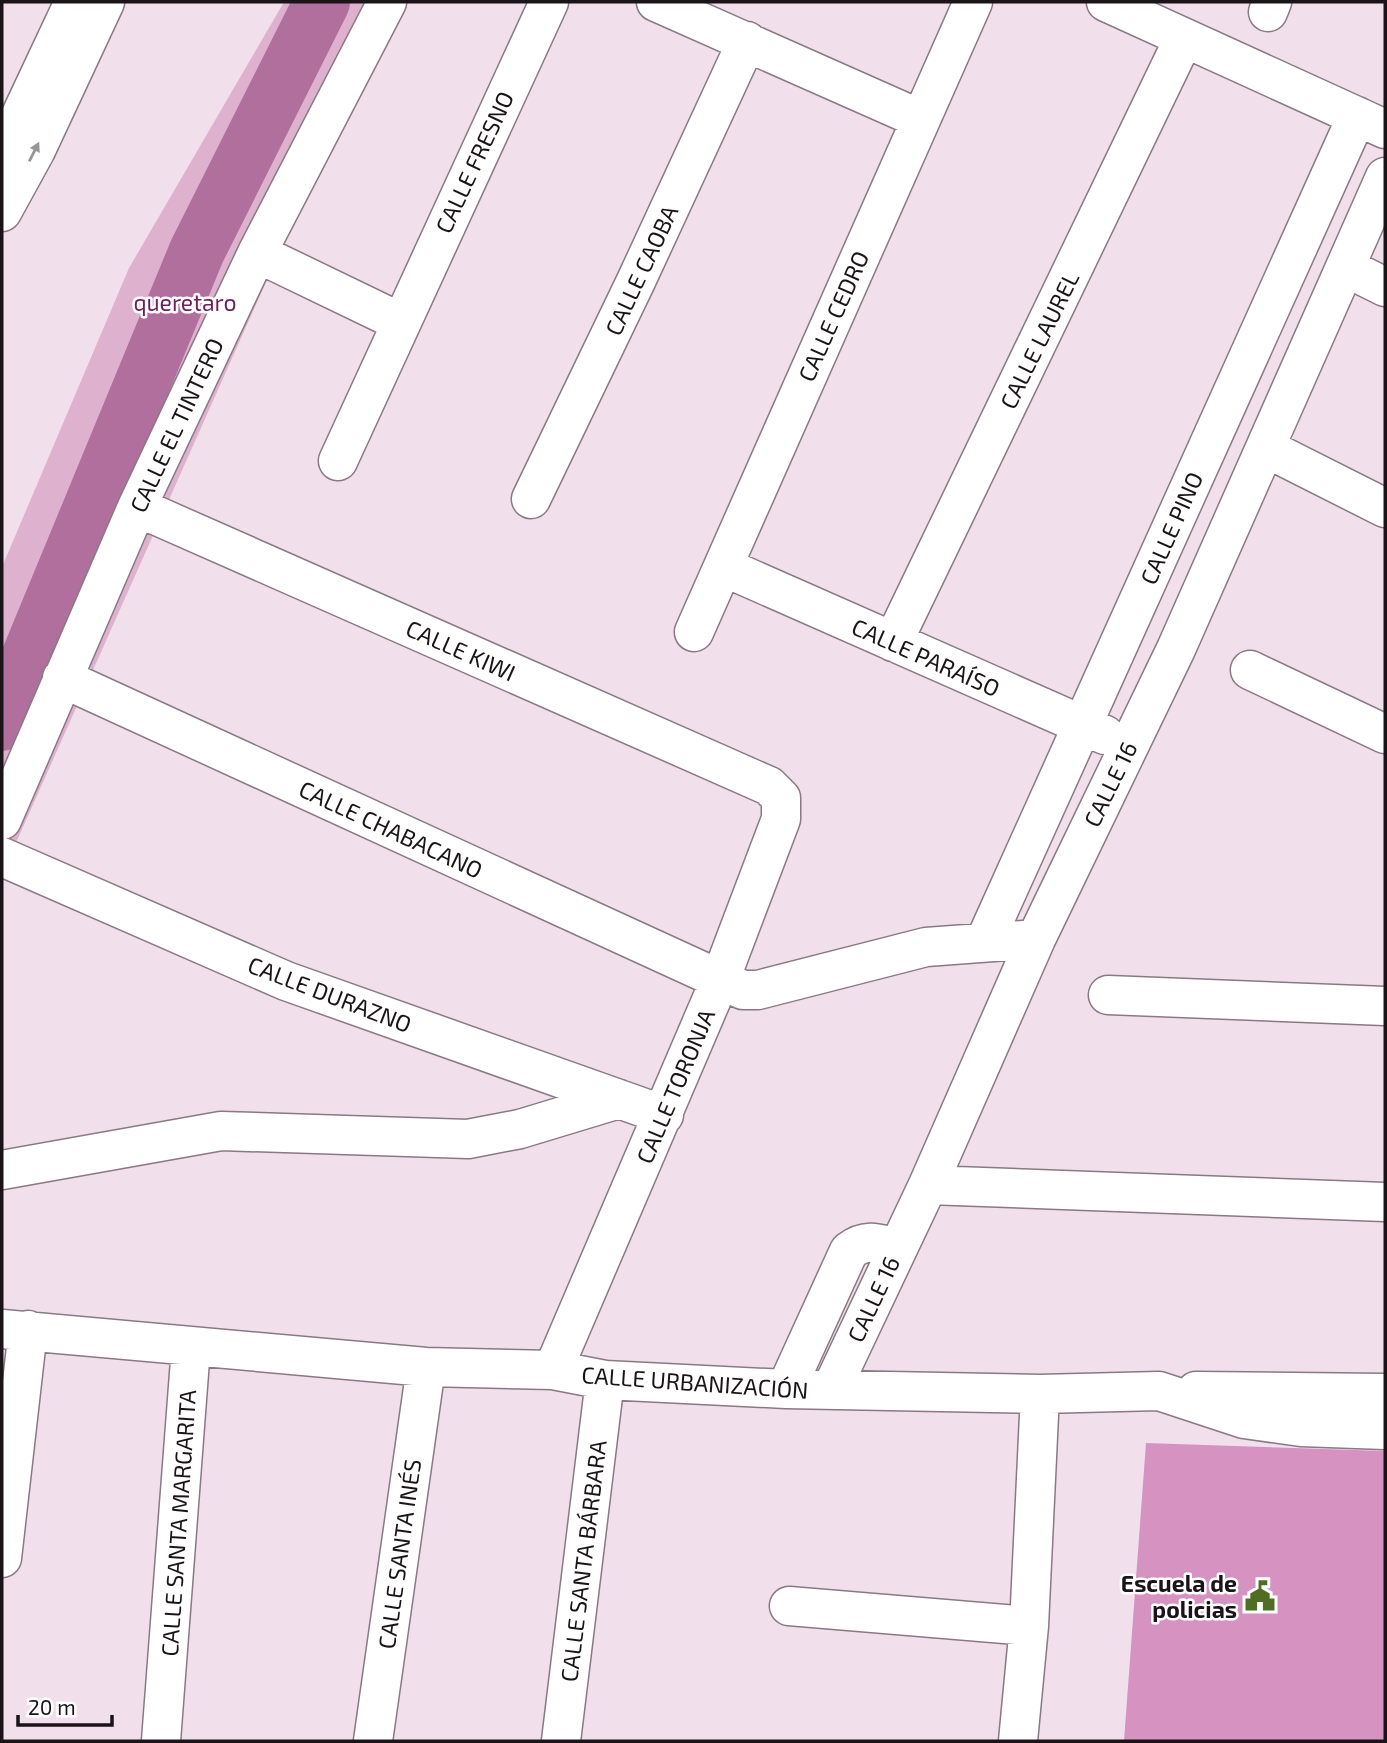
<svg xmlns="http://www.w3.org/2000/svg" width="1387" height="1743" font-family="'Exo 2',sans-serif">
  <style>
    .green { fill: #deb1cf }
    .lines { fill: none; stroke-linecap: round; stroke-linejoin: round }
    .river { stroke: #b16f9e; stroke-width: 56 }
    .building { fill: #d692c1 }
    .minor-casing { stroke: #897984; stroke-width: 41 }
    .minor { stroke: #fff; stroke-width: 38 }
    .oneway { fill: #989597 }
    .labels { text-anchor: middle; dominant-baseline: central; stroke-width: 5; stroke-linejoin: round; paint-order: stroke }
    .street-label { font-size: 23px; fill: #1a1418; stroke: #fff }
    .park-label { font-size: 23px; fill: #6e1f5c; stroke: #fff }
    .poi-label { font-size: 23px; font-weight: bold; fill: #1a1418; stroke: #fff; text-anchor: end }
  </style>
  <rect width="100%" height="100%" fill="#f1e0eb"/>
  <path class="green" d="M284 2H391L2 874V567L129 268Z"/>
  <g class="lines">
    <path class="river" d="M2 723 197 251 322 2"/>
  </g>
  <path class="building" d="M1146 1443 1385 1451V1741H1124Z"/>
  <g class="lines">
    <g class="minor-casing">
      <path id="minor" d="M656 2 920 119
        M1106 2 1385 129
        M1268 12 1272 2
        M2 155 74 2
        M2 212 36 150 105 2
        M257 253 400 322
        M1347 268 1385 287
        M1266 448 1385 508
        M338 461 549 2
        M531 499 636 281 747 41
        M137 507 769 786 781 798V819L720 980 553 1370
        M724 567 1105 735
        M694 632 973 2
        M893 642 1184 38
        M1250 670 1385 734
        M62 678 743 990H758L926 947 1036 939
        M2 820 137 507 257 253 387 2
        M2 857 286 981 664 1115
        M985 941 1357 116
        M1108 995 1385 1006
        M2 1170 221 1131 468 1139 520 1129 619 1099
        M928 1185 1385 1202
        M2 1329 426 1367 553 1370 605 1380 786 1389 1040 1394 1159 1391 1244 1419 1301 1427 1385 1430
        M786 1389 849 1251C866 1238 878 1243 897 1248
        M831 1390 928 1185 1036 939 1176 649 1385 177
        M1196 1391 1385 1393
        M2 1558 28 1330
        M789 1606 1029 1626
        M161 1741 191 1347
        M373 1741 426 1367
        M561 1741 605 1380
        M1018 1741 1029 1626 1040 1394"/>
    </g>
    <use href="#minor" class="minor"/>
  </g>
  <defs><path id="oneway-solid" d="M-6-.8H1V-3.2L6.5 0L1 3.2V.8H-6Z" transform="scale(1.75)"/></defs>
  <use class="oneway" href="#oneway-solid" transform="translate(34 152) rotate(-63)"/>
  <defs>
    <g id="civic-bare" transform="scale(2.415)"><path d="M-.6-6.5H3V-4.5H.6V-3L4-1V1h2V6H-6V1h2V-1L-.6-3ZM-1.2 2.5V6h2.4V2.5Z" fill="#506e23" stroke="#fff" stroke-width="2.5" paint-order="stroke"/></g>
  </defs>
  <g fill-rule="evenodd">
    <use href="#civic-bare" x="1260" y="1596"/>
  </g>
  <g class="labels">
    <g class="street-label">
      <text transform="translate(474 162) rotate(-65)">CALLE FRESNO</text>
      <text transform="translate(641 270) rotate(-65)">CALLE CAOBA</text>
      <text transform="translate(833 316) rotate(-66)">CALLE CEDRO</text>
      <text transform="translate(1039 340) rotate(-64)">CALLE LAUREL</text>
      <text transform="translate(176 425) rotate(-65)">CALLE EL TINTERO</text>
      <text transform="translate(1171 528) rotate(-66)">CALLE PINO</text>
      <text transform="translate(461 650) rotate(24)">CALLE KIWI</text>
      <text transform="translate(926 657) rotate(24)">CALLE PARAÍSO</text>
      <text transform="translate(1110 784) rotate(-64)">CALLE 16</text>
      <text transform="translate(391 829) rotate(25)">CALLE CHABACANO</text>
      <text transform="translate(330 994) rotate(21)">CALLE DURAZNO</text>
      <text transform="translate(675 1086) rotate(-67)">CALLE TORONJA</text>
      <text transform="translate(873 1299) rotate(-65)">CALLE 16</text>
      <text transform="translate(695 1382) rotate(4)">CALLE URBANIZACIÓN</text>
      <text transform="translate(178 1523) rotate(-86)">CALLE SANTA MARGARITA</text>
      <text transform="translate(399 1554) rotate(-82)">CALLE SANTA INÉS</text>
      <text transform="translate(583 1561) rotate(-83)">CALLE SANTA BÁRBARA</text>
    </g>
    <g class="park-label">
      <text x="185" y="302">queretaro</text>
    </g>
    <g class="poi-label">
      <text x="1237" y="1583">Escuela de<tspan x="1237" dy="26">policias</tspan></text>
    </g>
  </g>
  <rect width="1387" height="1743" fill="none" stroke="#1a1418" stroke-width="7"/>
  <path d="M18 1715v10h94v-10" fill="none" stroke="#1a1418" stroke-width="3.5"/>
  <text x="28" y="1715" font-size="21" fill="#1a1418" stroke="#ffffff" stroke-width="5" paint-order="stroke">20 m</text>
</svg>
